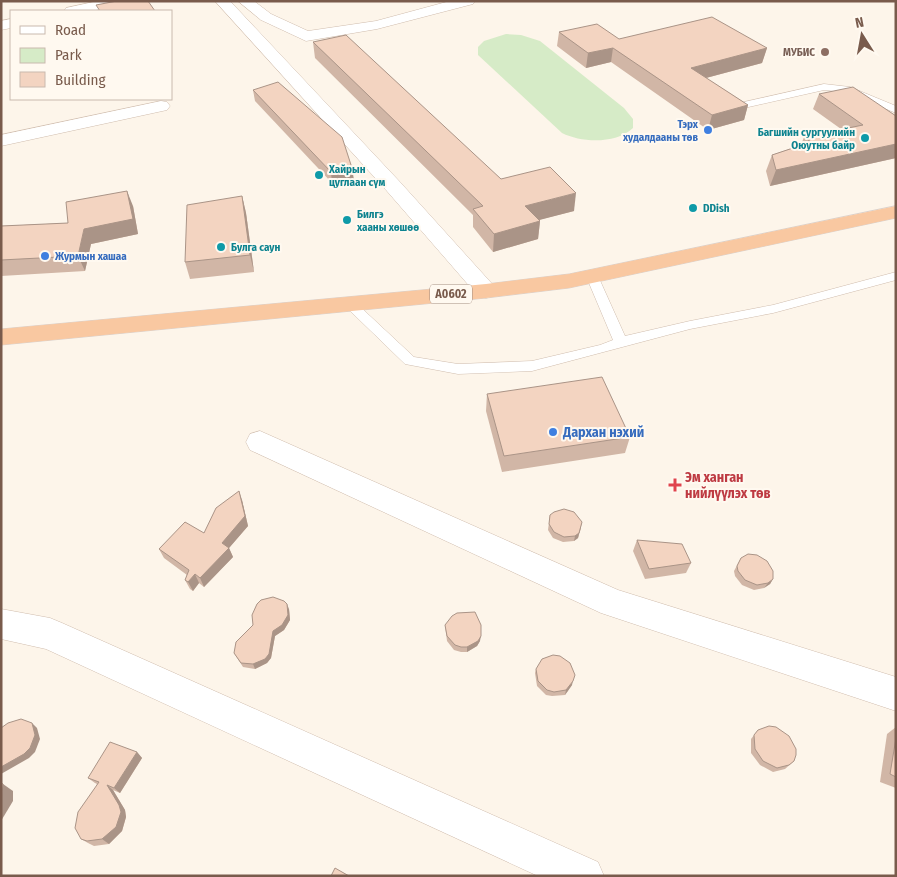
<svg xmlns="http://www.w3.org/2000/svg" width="897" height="877" font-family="'Fira Sans Condensed',sans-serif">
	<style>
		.green { fill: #d6ebc7 }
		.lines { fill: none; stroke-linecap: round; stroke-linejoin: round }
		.service-casing { stroke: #d0bdae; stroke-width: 1 }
		.minor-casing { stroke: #d0bdae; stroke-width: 1 }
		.trunk-casing { stroke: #d9d1cd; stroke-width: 1 }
		.service { fill: #fff; fill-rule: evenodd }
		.minor { fill: #fff; fill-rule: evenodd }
		.trunk { fill: #f9c8a1; fill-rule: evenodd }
		.wall { fill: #d1b6a6 }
		.shaded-wall { fill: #aa9487 }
		.building { fill: #f3d4c1; stroke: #aa9487 }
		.education-dot { fill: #8d6e63; stroke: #fff9f0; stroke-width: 2 }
		.shop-dot { fill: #3f7fe0; stroke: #fff9f0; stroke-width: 2 }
		.culture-dot { fill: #0f9aa8; stroke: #fff9f0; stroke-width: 2 }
		.health-dot { fill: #e0444e; stroke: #fff9f0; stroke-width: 2 }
		.labels { text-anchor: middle; stroke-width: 4; stroke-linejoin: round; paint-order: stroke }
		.far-education-label { font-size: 11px; font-weight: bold; fill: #785e54; stroke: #fff9f0; text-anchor: end }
		.far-shop-label { font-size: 11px; font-weight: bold; fill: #366cbe; stroke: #fff9f0; text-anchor: end }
		.far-culture-label { font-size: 11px; font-weight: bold; fill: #0d838f; stroke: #fff9f0; text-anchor: start }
		.shield { fill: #fff9f0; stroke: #a18a7d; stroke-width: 1 }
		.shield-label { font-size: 12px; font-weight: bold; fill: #795b4c }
		.shop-label { font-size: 14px; font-weight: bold; fill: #366cbe; stroke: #fff9f0; text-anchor: start }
		.health-label { font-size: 14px; font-weight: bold; fill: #be3a42; stroke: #fff9f0; text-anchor: start }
	</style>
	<rect width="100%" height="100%" fill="#fdf5ea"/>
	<path class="green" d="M506 34 521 35 540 41 624 108 633 119V128C616 144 582 143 562 133L478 55V47L484 41Z"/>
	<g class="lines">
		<g class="service-casing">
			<g id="service">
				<polygon points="824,84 850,87 896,106 896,113 845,92 824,90 744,108 739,105 744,102"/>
				<polygon points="592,272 598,276 625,336 690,321 773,305 896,272 896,280 773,313 690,329 532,371 458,374 405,364 343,304 344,301 354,301 414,357 458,364 532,361 600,345 613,340 586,276"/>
			</g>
		</g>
		<g class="minor-casing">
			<g id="minor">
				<polygon points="98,1 127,1 125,4 91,11 64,11 66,8"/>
				<polygon points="215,1 230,1 400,182 494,286 498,291 494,296 486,298 478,296 386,190"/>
				<polygon points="238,1 254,1 271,14 308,31 376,21 450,1 475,1 473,4 377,29 306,41 261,20"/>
				<polygon points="11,19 11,28 1,30 1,21"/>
				<polygon points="161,101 167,102 170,106 167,110 1,146 1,135"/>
				<polygon points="260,431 618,590 896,677 896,711 601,613 250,450 246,442 250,434"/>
				<polygon points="1,609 50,618 62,623 598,862 604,876 538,876 46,649 1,639"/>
			</g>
		</g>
		<g class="trunk-casing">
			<polygon id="trunk" points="896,206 896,218 569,288 486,298 1,345 1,329 486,284 569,274"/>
		</g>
		<use href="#service" class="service"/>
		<use href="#minor" class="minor"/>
		<use href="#trunk" class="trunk"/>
	</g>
	<g class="wall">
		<polygon points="559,32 619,39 767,48 762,63 706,78 748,105 744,120 708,130 611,62 586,68 557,46"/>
		<polygon points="313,42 501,179 574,211 538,220 540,221 538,239 493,252 473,227 473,215 315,58"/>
		<polygon points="253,90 354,180 332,183 255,101"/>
		<polygon points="819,94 896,116 896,158 770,186 766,171 772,155 801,145 804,137 841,129 813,109"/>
		<polygon points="242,196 246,213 254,272 190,279 185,262"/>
		<polygon points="133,206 138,234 91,244 85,271 1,276 1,226 68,223"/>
		<polygon points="487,394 630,437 625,453 502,472 486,411"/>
		<polygon points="242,500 248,526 229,548 233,557 204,587 199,583 193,591 190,589 185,580 187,575 164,558 159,549 204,533"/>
		<polygon points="550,515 581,528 578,538 574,541 563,542 553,538 548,530"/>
		<polygon points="637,540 691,563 686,573 645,579 633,551"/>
		<polygon points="741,558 773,579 770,584 764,588 754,590 742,585 735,576 734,571"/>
		<polygon points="289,609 290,620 284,630 275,636 271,658 267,663 255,669 243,667 234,653 253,625"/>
		<polygon points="445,625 480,641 477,646 467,652 461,652 454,650 447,641"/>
		<polygon points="536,669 572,685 565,695 552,696 546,695 537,686 535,673"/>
		<polygon points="896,727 896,788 880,782 887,734"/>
		<polygon points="758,730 794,761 785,769 773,772 760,765 751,753 751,739"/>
		<polygon points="137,752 142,758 120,793 113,790 125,810 126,817 122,831 109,844 94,846 88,843 81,839 97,784 95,783 88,778"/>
	</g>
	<g class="shaded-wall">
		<polygon points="613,48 611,62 586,68 588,53"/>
		<polygon points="767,48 762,63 687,83 691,68"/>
		<polygon points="748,105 744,120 708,130 712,115"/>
		<polygon points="896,144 896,158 770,186 776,170"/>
		<polygon points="352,168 354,180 332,183 331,172"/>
		<polygon points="127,191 133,206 138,234 91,244 85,271 78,256 84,229"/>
		<polygon points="576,193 574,211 524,224 525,206"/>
		<polygon points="242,196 246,213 254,272 250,255"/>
		<polygon points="540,221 538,239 493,252 494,234"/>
		<polygon points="239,491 242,500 248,526 229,548 233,557 204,587 200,578 222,543"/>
		<polygon points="582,522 578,538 574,541 575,536"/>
		<polygon points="195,574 199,583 193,591 188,582"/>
		<polygon points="773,579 770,584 764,588 768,583"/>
		<polygon points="287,604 289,609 290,620 284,630 275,636 271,658 267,663 255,669 253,664 273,631"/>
		<polygon points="481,636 480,641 477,646 467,652 467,647"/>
		<polygon points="573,681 572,685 565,695 566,690"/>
		<polygon points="32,723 37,728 40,739 35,752 29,758 1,774 1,767"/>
		<polygon points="137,752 142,758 120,793 114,788"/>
		<polygon points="3,784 13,791 13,801 1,821 1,796"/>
		<polygon points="107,785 113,790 125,810 126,817 122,831 109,844 102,839"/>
	</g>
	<g class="building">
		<polygon points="117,1 148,1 155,11 100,11 96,5"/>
		<polygon points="712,17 767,48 691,68 748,105 712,115 613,48 588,53 559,32 597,24 619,39"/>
		<polygon points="346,35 501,179 550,167 576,193 525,206 540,221 494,234 473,209 483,206 313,42"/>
		<polygon points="278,82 342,137 352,168 331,172 253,90"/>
		<polygon points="853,87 896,116 896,144 776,170 772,155 811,142 804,137 863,125 819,94"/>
		<polygon points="127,191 133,219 84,229 78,256 1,260 1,226 68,223 66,202"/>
		<polygon points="242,196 250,255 185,262 187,205"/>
		<polygon points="602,377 630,437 504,456 487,394"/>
		<polygon points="239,491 245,516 222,543 229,548 200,578 195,574 188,582 185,580 189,570 159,549 185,522 204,533 216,508"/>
		<polygon points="564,509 574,512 582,522 579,533 575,536 564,537 554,532 549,524 550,515 554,512"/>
		<polygon points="637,540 682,544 691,563 649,569"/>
		<polygon points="748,554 757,555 767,561 773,571 773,579 768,583 757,585 745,580 738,571 737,566 741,558"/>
		<polygon points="273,597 284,601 287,604 288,615 282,625 273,631 269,654 265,659 253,664 241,663 234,653 236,642 253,625 252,615 257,604 261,600"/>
		<polygon points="475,612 481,625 481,636 478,641 467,647 461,647 455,645 447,636 445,625 452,616 457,613"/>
		<polygon points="553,655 560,656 570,663 575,675 573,681 566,690 554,692 547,690 538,681 536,669 542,659"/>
		<polygon points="21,719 32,723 35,735 30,748 24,754 1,767 1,728 8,723"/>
		<polygon points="769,726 776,727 789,736 796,749 796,755 794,761 789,765 777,768 763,761 755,749 754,735 758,730"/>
		<polygon points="896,738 896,777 890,774"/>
		<polygon points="110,742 137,752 114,788 107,785 119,805 121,812 116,827 102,839 87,841 81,839 75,828 78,812 99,782 88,778"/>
		<polygon points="1,783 3,784 2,794 1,796"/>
		<polygon points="335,868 349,876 331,876"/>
	</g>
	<circle class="education-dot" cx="825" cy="52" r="5"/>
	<g class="shop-dot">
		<circle cx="708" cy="130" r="5"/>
		<circle cx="45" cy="256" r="5"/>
		<circle cx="553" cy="432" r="5"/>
	</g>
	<g class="culture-dot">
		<circle cx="865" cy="138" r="5"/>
		<circle cx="319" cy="175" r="5"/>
		<circle cx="693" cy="208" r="5"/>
		<circle cx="347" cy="220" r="5"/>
		<circle cx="221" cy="247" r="5"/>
	</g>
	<path class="health-dot" d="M672.5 477.5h5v5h5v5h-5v5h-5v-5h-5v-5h5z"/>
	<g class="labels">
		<g class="far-education-label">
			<text x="815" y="56">МУБИС</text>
		</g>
		<g class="far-shop-label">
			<text x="698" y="128">Тэрх<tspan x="698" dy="13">худалдааны төв</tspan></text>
			<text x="55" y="260" text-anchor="start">Журмын хашаа</text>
		</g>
		<g class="far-culture-label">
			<text x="855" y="136" text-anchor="end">Багшийн сургуулийн<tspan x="855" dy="13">Оюутны байр</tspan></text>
			<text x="329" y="173">Хайрын<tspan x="329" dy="13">цуглаан сүм</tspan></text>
			<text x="703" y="212">DDish</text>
			<text x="357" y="218">Билгэ<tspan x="357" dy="13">хааны хөшөө</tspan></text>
			<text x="231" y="251">Булга саун</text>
		</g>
		<rect class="shield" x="430" y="284.5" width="42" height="19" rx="4"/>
		<g class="shield-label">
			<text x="451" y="298">A0602</text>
		</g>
		<g class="shop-label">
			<text x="563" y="437">Дархан нэхий</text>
		</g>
		<g class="health-label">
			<text x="685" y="482">Эм ханган<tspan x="685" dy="16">нийлүүлэх төв</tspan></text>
		</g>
	</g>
	<rect width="897" height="877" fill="none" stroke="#795b4c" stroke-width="5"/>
	<rect x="10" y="10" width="162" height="90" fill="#fff9f0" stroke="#c9baae"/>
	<rect x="20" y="26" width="25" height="8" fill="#ffffff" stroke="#c9baae"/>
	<text x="55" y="35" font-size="15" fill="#795b4c">Road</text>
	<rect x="20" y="48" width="25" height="15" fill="#d6ebc7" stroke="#c9baae"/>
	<text x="55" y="60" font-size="15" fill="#795b4c">Park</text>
	<rect x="20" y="72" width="25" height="15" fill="#f3d4c1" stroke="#c9baae"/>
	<text x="55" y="85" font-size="15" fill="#795b4c">Building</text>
	<g transform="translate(862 35) rotate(349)" stroke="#fff9f0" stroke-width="4" paint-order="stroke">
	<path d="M0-4L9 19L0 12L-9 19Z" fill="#795b4c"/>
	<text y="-8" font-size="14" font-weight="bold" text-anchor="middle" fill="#795b4c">N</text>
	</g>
</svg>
